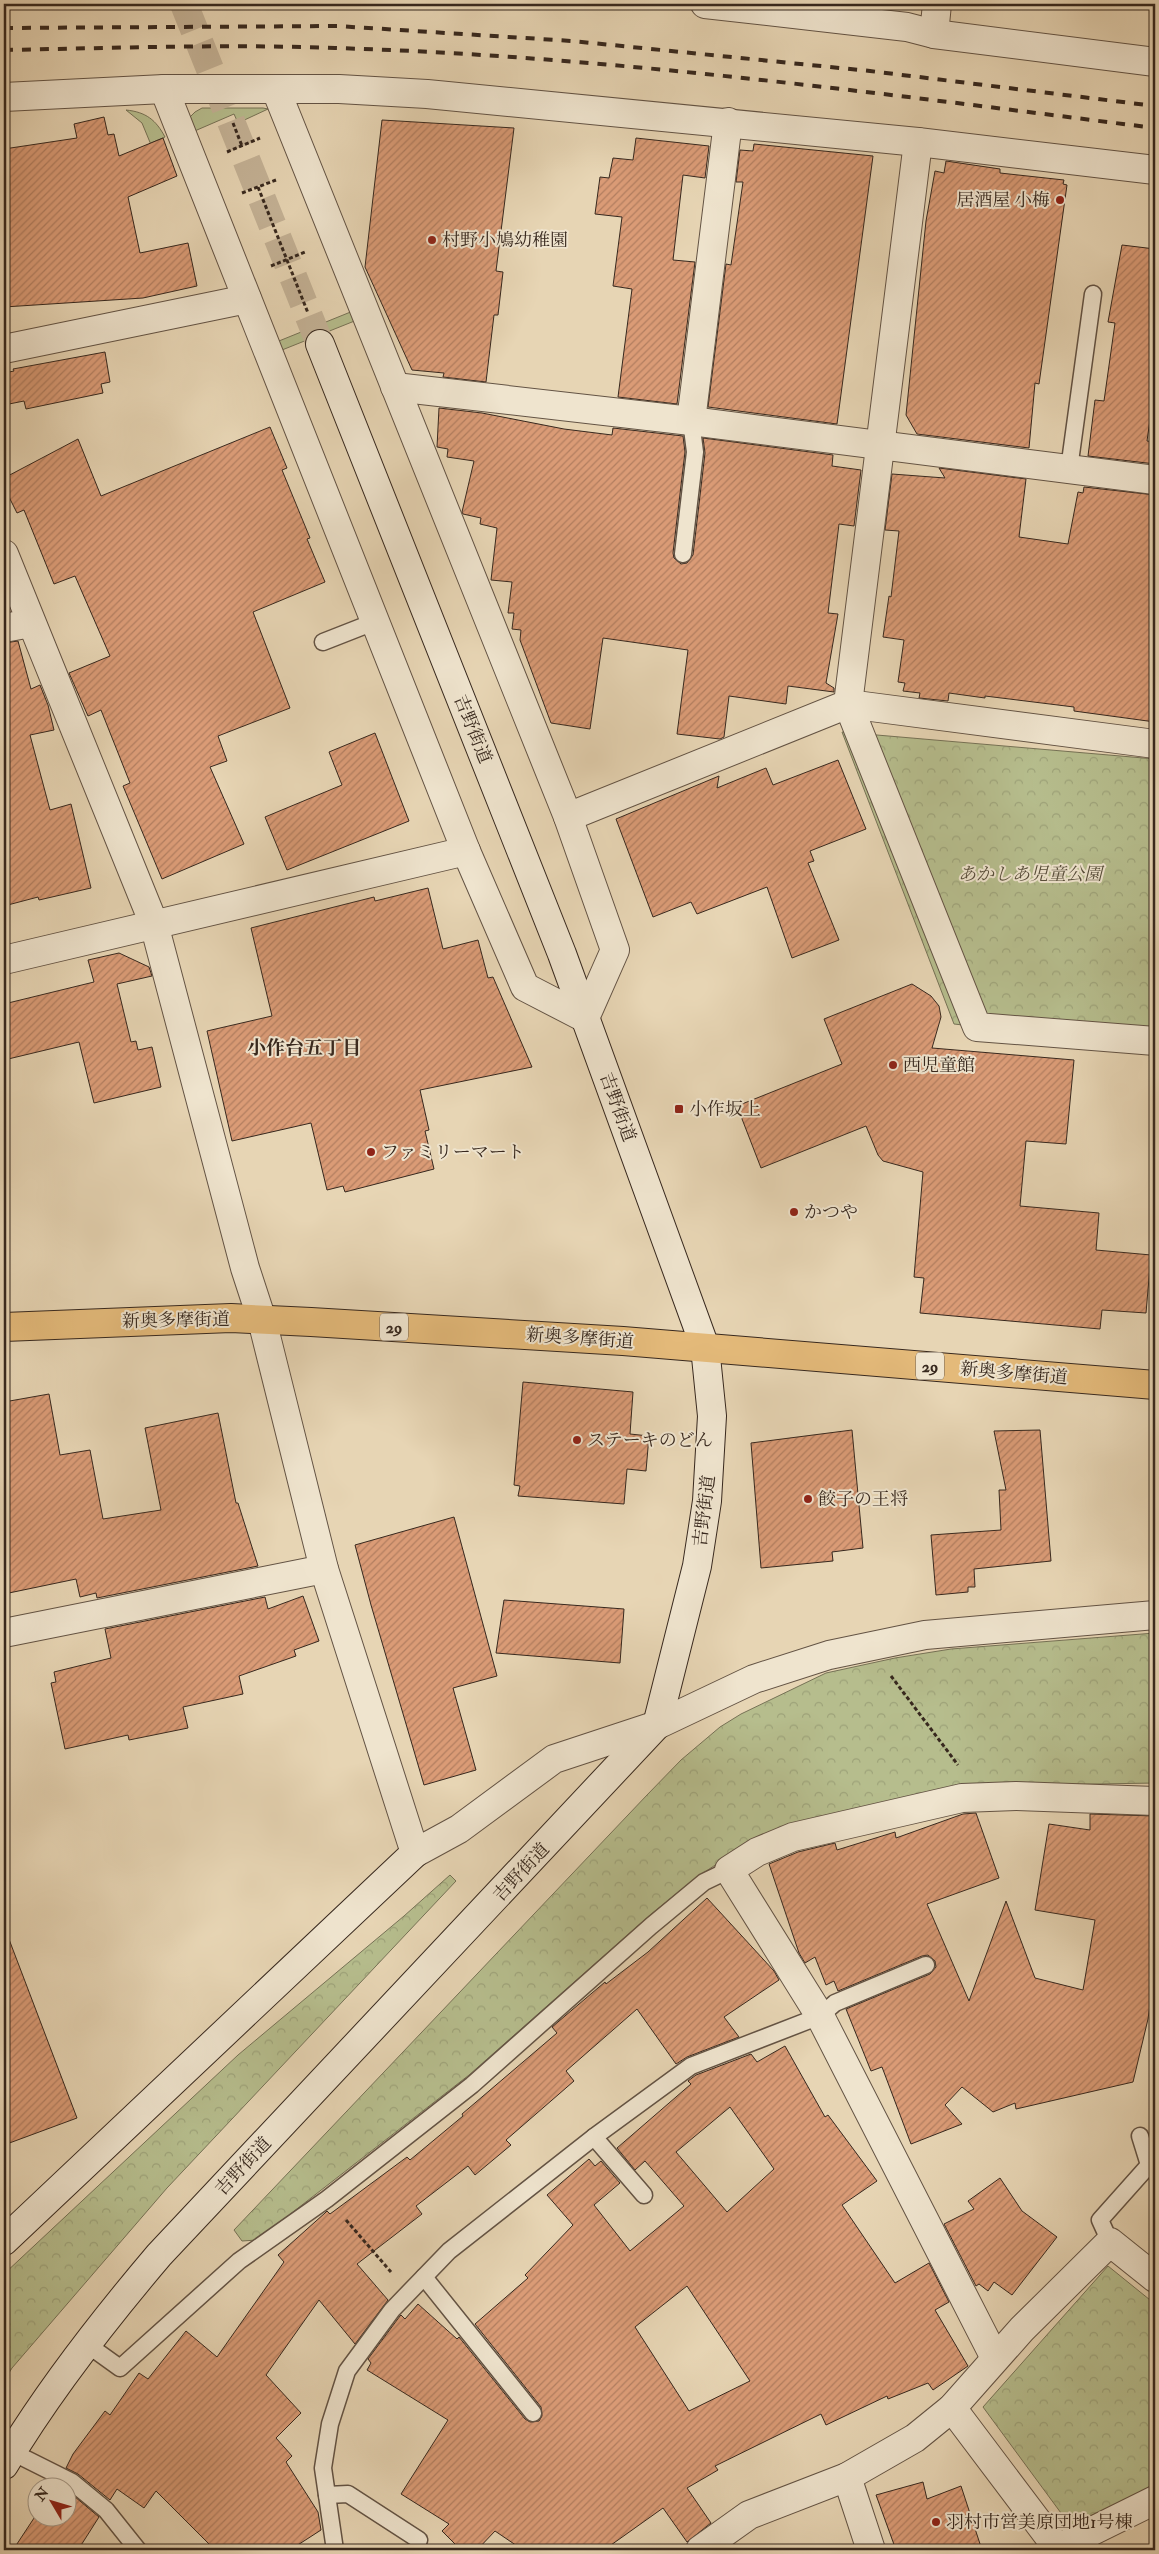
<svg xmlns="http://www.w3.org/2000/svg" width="1159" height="2554" font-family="'IM FELL Double Pica','Noto Serif JP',serif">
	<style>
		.green { fill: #b6bd8d; stroke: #767256 }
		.forest { fill: url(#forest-crowns); stroke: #767256 }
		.building { fill: url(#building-hatch); stroke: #37281e; fill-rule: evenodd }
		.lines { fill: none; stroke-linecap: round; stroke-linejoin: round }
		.secondary-tunnel { stroke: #c4b296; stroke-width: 28; stroke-dasharray: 28 14; stroke-linecap: butt }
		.lane-casing { stroke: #635344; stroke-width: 19 }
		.street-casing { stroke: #635344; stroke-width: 30 }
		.secondary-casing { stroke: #37281e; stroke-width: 30 }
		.primary-casing { stroke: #37281e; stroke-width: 30 }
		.path { stroke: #37281e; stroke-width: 3; stroke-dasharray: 4 2.5; stroke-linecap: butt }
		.lane { stroke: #efe4ce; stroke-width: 16 }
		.street { stroke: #efe4ce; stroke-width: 28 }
		.secondary { stroke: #efe4ce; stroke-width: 28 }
		.primary { stroke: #e4ba7a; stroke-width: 28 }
		.rail { stroke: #37281e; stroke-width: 4; stroke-dasharray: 9 9; stroke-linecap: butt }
		.poi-dot { fill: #8f2418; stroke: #efe4ce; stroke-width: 2 }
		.labels { text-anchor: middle; stroke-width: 4; stroke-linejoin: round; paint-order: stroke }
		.shield { fill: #efe4ce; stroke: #6e6053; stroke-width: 1 }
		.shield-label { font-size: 16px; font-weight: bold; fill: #37281e }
		.poi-label { font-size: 18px; fill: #37281e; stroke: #efe4ce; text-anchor: start }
		.street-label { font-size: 18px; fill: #37281e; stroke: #efe4ce }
		.park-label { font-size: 18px; font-style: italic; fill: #574d3a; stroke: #efe4ce }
		.neighbourhood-label { font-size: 19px; font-weight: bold; fill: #37281e; stroke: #efe4ce }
	</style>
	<defs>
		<pattern id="forest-crowns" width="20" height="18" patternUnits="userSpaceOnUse" patternTransform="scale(1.25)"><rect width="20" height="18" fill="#b6bd8d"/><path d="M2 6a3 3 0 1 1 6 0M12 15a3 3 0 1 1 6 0" fill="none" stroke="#9da279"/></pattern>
		<pattern id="building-hatch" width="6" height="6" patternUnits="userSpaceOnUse" patternTransform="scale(1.25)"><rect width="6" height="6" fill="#da9b76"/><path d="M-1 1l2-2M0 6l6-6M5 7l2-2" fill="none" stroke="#b27e60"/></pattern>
	</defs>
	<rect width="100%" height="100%" fill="#e7d5b4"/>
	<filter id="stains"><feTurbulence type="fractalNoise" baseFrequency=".004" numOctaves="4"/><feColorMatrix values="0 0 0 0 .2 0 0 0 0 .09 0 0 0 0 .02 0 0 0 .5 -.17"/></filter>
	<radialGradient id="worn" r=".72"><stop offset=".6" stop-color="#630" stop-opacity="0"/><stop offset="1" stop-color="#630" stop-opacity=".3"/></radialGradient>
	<g class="green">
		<polygon points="202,108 263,108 268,109 238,123 234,114 190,133 189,118 195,112"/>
		<path d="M126 110C146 112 156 120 165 137L151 143 166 181 142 123Z"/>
		<polygon points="353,311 357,320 277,352 274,343"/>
	</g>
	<g class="forest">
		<polygon points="842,732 1155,759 1155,1036 1145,1046 954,1024"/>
		<polygon points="1155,1633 1155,1783 1038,1785 749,1843 697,1877 650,1915 469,2075 257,2240 242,2241 234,2230 647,1795 681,1760 720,1727 741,1714 826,1673 895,1658 951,1649"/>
		<polygon points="450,1875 456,1881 167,2188 12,2368 4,2381 4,2274 238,2055 404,1916"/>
		<polygon points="1108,2266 1155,2304 1155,2484 1072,2528 983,2407"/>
	</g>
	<g class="building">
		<polygon points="104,117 108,135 114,134 119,156 163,138 177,176 128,197 140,253 188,243 197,286 143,298 4,307 4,149 77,138 74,124"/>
		<polygon points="382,120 514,128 496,271 503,272 498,315 494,315 486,382 443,377 444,373 412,370 365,267"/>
		<polygon points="636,138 709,146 705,178 683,175 673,260 695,262 677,404 618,397 632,289 613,286 622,217 595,214 600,177 609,178 613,158 633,160"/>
		<polygon points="754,144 873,156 837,424 708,407 726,264 731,265 743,182 736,182 740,150 753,151"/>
		<polygon points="946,161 1000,169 1000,173 1064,180 1063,184 1067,185 1039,384 1035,383 1029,448 917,434 906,415 926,221 935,171 944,173"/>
		<polygon points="1122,245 1155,249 1155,384 1147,441 1155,442 1155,464 1088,456 1095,400 1104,401 1115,323 1108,322"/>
		<polygon points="105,352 110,382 101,384 103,393 26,409 24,401 4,405 4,373 14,371 13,369"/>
		<polygon points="439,408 482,413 564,429 612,435 613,428 683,436 685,452 673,553 674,558 681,564 687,563 693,555 705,453 703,438 833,455 832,466 861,470 854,526 839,524 828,613 838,614 826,683 834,688 834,692 788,686 786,704 729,696 724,737 720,739 677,734 688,650 603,638 590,729 551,723 520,640 521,630 512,629 514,613 508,613 512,582 491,580 497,528 480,524 481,518 463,514 462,512 474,461 447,457 448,449 437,447"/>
		<polygon points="270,427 287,468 282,470 310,538 307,539 325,582 253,612 290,708 218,736 227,761 210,767 244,844 162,879 123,786 130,783 101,710 88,716 69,673 110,656 75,576 54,584 24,510 17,513 4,487 4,478 78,439 101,496"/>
		<polygon points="939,468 1026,479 1019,537 1068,544 1078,492 1083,493 1084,487 1155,495 1155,722 1074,711 1074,707 985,696 985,698 949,693 948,701 919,698 920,693 903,691 905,683 898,682 904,640 883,637 889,596 891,597 899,531 885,530 892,474 945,478"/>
		<polygon points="18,641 31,689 40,685 48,705 54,730 30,735 50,810 71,804 91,888 39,900 38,897 4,906 4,643"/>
		<polygon points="375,733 409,821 287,870 265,817 342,785 329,752"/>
		<polygon points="838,760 866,829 810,851 814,861 808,863 839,940 792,958 767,887 697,914 691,902 653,917 616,819 719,776 717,788 766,768 773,785"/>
		<polygon points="428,888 443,949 478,940 488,978 493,977 532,1067 420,1090 429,1130 425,1131 434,1169 345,1192 343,1186 327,1190 311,1123 232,1141 207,1031 272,1016 251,928 374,897 375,901"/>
		<polygon points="119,953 149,967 152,976 117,984 131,1042 136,1041 138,1050 152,1047 161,1087 94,1103 79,1042 4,1060 4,1004 94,982 88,960"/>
		<polygon points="912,984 931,996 939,1006 941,1017 932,1048 1074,1060 1066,1144 1026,1141 1020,1206 1099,1213 1096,1250 1151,1255 1146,1313 1102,1310 1100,1329 920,1313 924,1278 914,1277 923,1172 883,1161 878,1155 866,1126 761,1168 737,1106 842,1064 824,1019"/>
		<polygon points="523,1382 633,1392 630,1434 649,1436 646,1471 627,1469 624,1504 518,1496 520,1486 514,1485"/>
		<polygon points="49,1394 60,1455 90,1450 103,1519 161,1510 145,1428 218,1413 236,1503 238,1503 258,1566 97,1598 96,1593 80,1597 76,1579 4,1594 4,1402"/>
		<polygon points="852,1430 863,1548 832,1552 833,1561 761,1568 751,1443"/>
		<polygon points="1040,1430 1051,1561 974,1569 975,1587 968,1587 968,1592 936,1595 931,1535 1001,1530 999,1490 1006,1490 994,1431"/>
		<polygon points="454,1517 497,1676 453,1688 476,1770 424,1785 371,1605 355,1545"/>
		<polygon points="303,1596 319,1641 294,1650 296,1656 239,1676 243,1694 183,1707 188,1728 129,1740 128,1735 65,1749 51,1683 56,1682 54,1672 111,1658 105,1629 265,1597 268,1609"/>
		<polygon points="504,1600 624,1609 620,1663 496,1653"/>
		<polygon points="976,1813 999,1878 927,1904 969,2001 1006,1901 1035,1978 1083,1990 1095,1920 1035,1910 1049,1824 1090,1830 1090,1814 1155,1816 1155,1972 1148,2019 1133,2082 1016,2109 1015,2103 993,2112 962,2087 945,2105 962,2124 911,2144 882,2067 871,2071 846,2009 930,1974 936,1967 935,1961 928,1955 922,1956 838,1991 834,1981 826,1985 815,1957 805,1963 799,1953 769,1864 798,1852 835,1843 837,1850 895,1832 896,1838 963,1814"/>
		<polygon points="707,1898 774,1971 779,1980 724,2017 739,2037 687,2057 676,2064 637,2009 566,2071 574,2081 506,2140 511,2145 475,2175 468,2166 416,2206 422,2214 357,2264 388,2300 355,2344 319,2300 266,2375 301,2413 276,2438 292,2456 286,2462 318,2512 321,2530 290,2550 215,2550 156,2491 144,2508 117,2489 110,2500 78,2474 66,2468 73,2454 105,2411 110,2415 139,2373 148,2379 186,2331 217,2357 284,2262 278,2255 325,2213 327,2211 330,2214 407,2157 410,2160 463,2116 462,2114 557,2033 552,2027 605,1982 606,1984 648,1952"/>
		<polygon points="4,1934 7,1934 77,2118 4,2145"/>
		<path d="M785 2046 825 2117 828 2115 877 2181 842 2205 895 2283 929 2263 949 2302 935 2310 968 2366 933 2390 928 2383 888 2399 887 2396 826 2425 821 2414 715 2466 718 2470 687 2488 711 2523 687 2542 663 2508 604 2550H523L495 2531 477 2550H461L442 2531 449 2524 401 2494 448 2420 367 2370 371 2363 368 2359 400 2316 401 2315 405 2319 418 2304 457 2339 459 2337 525 2419 530 2422 539 2421 542 2416 541 2407 475 2324 528 2278 525 2275 573 2225 547 2195 589 2159 595 2166 601 2161 620 2183 594 2205 630 2251 684 2206 645 2161 635 2170 617 2148 691 2084 688 2081 696 2075 751 2054 757 2062ZM730 2107 774 2169 727 2212 676 2152ZM687 2286 750 2381 689 2411 635 2327Z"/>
		<polygon points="1000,2178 1022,2211 1057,2237 1012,2295 994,2282 988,2291 979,2284 976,2286 944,2224 974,2209 968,2201"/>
		<polygon points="923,2482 927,2499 961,2486 982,2550 896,2550 876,2495"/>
		<polygon points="68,2491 99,2517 78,2550 13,2550 38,2512 38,2516 68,2516"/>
	</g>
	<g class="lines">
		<polyline class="secondary-tunnel" points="184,4 320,344"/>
		<g class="lane-casing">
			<g id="lane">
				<polyline points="1069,469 1093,294"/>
				<polyline points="683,554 695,452 691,421"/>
				<polyline points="323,642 374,622"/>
				<polyline points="594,2137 644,2195"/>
				<polyline points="1110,2242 1100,2220 1149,2165 1140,2136"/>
				<polyline points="424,2277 533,2413"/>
				<polyline points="88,2345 120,2368 239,2261 327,2199 472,2085 651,1926 704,1882 729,1870"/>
				<polyline points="12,2452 72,2482 106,2510 138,2550"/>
				<polyline points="327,2495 348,2494 419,2540"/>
				<polyline points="335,2550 323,2468 330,2424 347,2371 392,2310 449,2251 594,2137 691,2066 820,2016 835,2003 926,1965"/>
			</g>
		</g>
		<g class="street-casing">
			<g id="street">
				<polyline points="705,4 907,27 934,34 1155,62"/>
				<polyline points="934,34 937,4"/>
				<polyline points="164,89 466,851 525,987 585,1018 615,950 568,817 276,90"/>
				<polyline points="4,97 164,89 339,89 427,94 918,142 1155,170"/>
				<polyline points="918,142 848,704 977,1027 1155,1041"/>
				<polyline points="4,349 247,299"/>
				<polyline points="395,387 691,421 1155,480"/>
				<polyline points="691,421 728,122"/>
				<polyline points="4,554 154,924 245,1268 262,1320 324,1569 415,1853 459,1829 554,1759 657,1725 754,1679 829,1655 925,1635 1155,1615"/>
				<polyline points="4,628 31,623"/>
				<polyline points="568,817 848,704 1155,744"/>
				<polyline points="4,960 466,851"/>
				<polyline points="4,1633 324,1569"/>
				<polyline points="995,2358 820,2016 729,1870 757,1852 793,1837 962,1798 1016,1796 1155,1801"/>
				<polyline points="952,2408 1059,2550"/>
				<polyline points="847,2477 871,2550"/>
				<polyline points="1058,2548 1155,2500"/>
				<polyline points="700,2550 749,2515 847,2477 915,2438 952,2408 1022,2329 1110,2242 1155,2278"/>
			</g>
		</g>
		<g class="secondary-casing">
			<g id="secondary">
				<polyline points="4,2241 415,1853"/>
				<path d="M4 2465C48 2391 103 2321 159 2255L657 1725 697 1566 707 1501 712 1416 705 1347 562 954 320 344"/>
			</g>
		</g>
		<g class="primary-casing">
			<polyline id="primary" points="4,1327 231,1318 311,1322 623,1341 1155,1385"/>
		</g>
		<g class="path">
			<polyline points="233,123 242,146"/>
			<polyline points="227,152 260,138"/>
			<polyline points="258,187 308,313"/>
			<polyline points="242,193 276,180"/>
			<polyline points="271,266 305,252"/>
			<polyline points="891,1676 958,1765"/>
			<polyline points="346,2220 391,2272"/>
		</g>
		<use href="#lane" class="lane"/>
		<use href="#street" class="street"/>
		<use href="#secondary" class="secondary"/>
		<use href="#primary" class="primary"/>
		<g class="rail">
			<polyline points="4,28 337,26 572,41 870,71 1155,106"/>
			<path d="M4 50C114 48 225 44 335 48 609 56 883 94 1155 128"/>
		</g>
	</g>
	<g class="poi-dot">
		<circle cx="1060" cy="200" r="5"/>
		<circle cx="432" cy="240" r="5"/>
		<circle cx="893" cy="1065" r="5"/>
		<rect x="674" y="1104" width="10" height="10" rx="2.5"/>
		<circle cx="371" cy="1152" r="5"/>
		<circle cx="794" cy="1212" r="5"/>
		<circle cx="577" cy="1440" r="5"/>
		<circle cx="808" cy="1499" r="5"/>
		<circle cx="936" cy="2522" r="5"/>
	</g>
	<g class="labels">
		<g class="shield">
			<rect x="380" y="1313.5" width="28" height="27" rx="4"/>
			<rect x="916" y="1352.5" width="28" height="27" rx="4"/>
		</g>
		<g class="shield-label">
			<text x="394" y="1333">29</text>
			<text x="930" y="1372">29</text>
		</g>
		<g class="poi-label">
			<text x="1050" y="206" text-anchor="end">居酒屋 小梅</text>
			<text x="442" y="246">村野小鳩幼稚園</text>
			<text x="903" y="1071">西児童館</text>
			<text x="689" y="1115">小作坂上</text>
			<text x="381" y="1158">ファミリーマート</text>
			<text x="804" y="1218">かつや</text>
			<text x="587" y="1446">ステーキのどん</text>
			<text x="818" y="1505">餃子の王将</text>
			<text x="946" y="2528">羽村市営美原団地1号棟</text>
		</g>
		<g class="street-label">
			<text transform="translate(473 729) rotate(68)" y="6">吉野街道</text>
			<text transform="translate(618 1107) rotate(70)" y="6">吉野街道</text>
			<text transform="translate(176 1320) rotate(-1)" y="6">新奥多摩街道</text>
			<text transform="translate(580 1338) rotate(4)" y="6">新奥多摩街道</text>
			<text transform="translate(1014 1373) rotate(5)" y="6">新奥多摩街道</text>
			<text transform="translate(704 1511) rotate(-83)" y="6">吉野街道</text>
			<text transform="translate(521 1872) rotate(-47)" y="6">吉野街道</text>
			<text transform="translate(243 2166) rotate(-47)" y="6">吉野街道</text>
		</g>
		<g class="park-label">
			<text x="1030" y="880">あかしあ児童公園</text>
		</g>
		<g class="neighbourhood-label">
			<text x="304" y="1054">小作台五丁目</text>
		</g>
	</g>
	<rect width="1159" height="2554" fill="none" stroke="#e7d5b4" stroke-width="20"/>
	<rect x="5" y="5" width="1149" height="2544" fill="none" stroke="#37281e" stroke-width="2.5"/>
	<rect x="10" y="10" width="1139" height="2534" fill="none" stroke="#37281e"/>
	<g transform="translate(52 2502) rotate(308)"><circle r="24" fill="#efe4ce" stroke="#a59988"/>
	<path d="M0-4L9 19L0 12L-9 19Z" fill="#8f2418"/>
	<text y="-8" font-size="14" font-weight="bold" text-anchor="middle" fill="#37281e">N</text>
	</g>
	<rect width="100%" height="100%" filter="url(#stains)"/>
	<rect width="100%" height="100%" fill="url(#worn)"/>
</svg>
